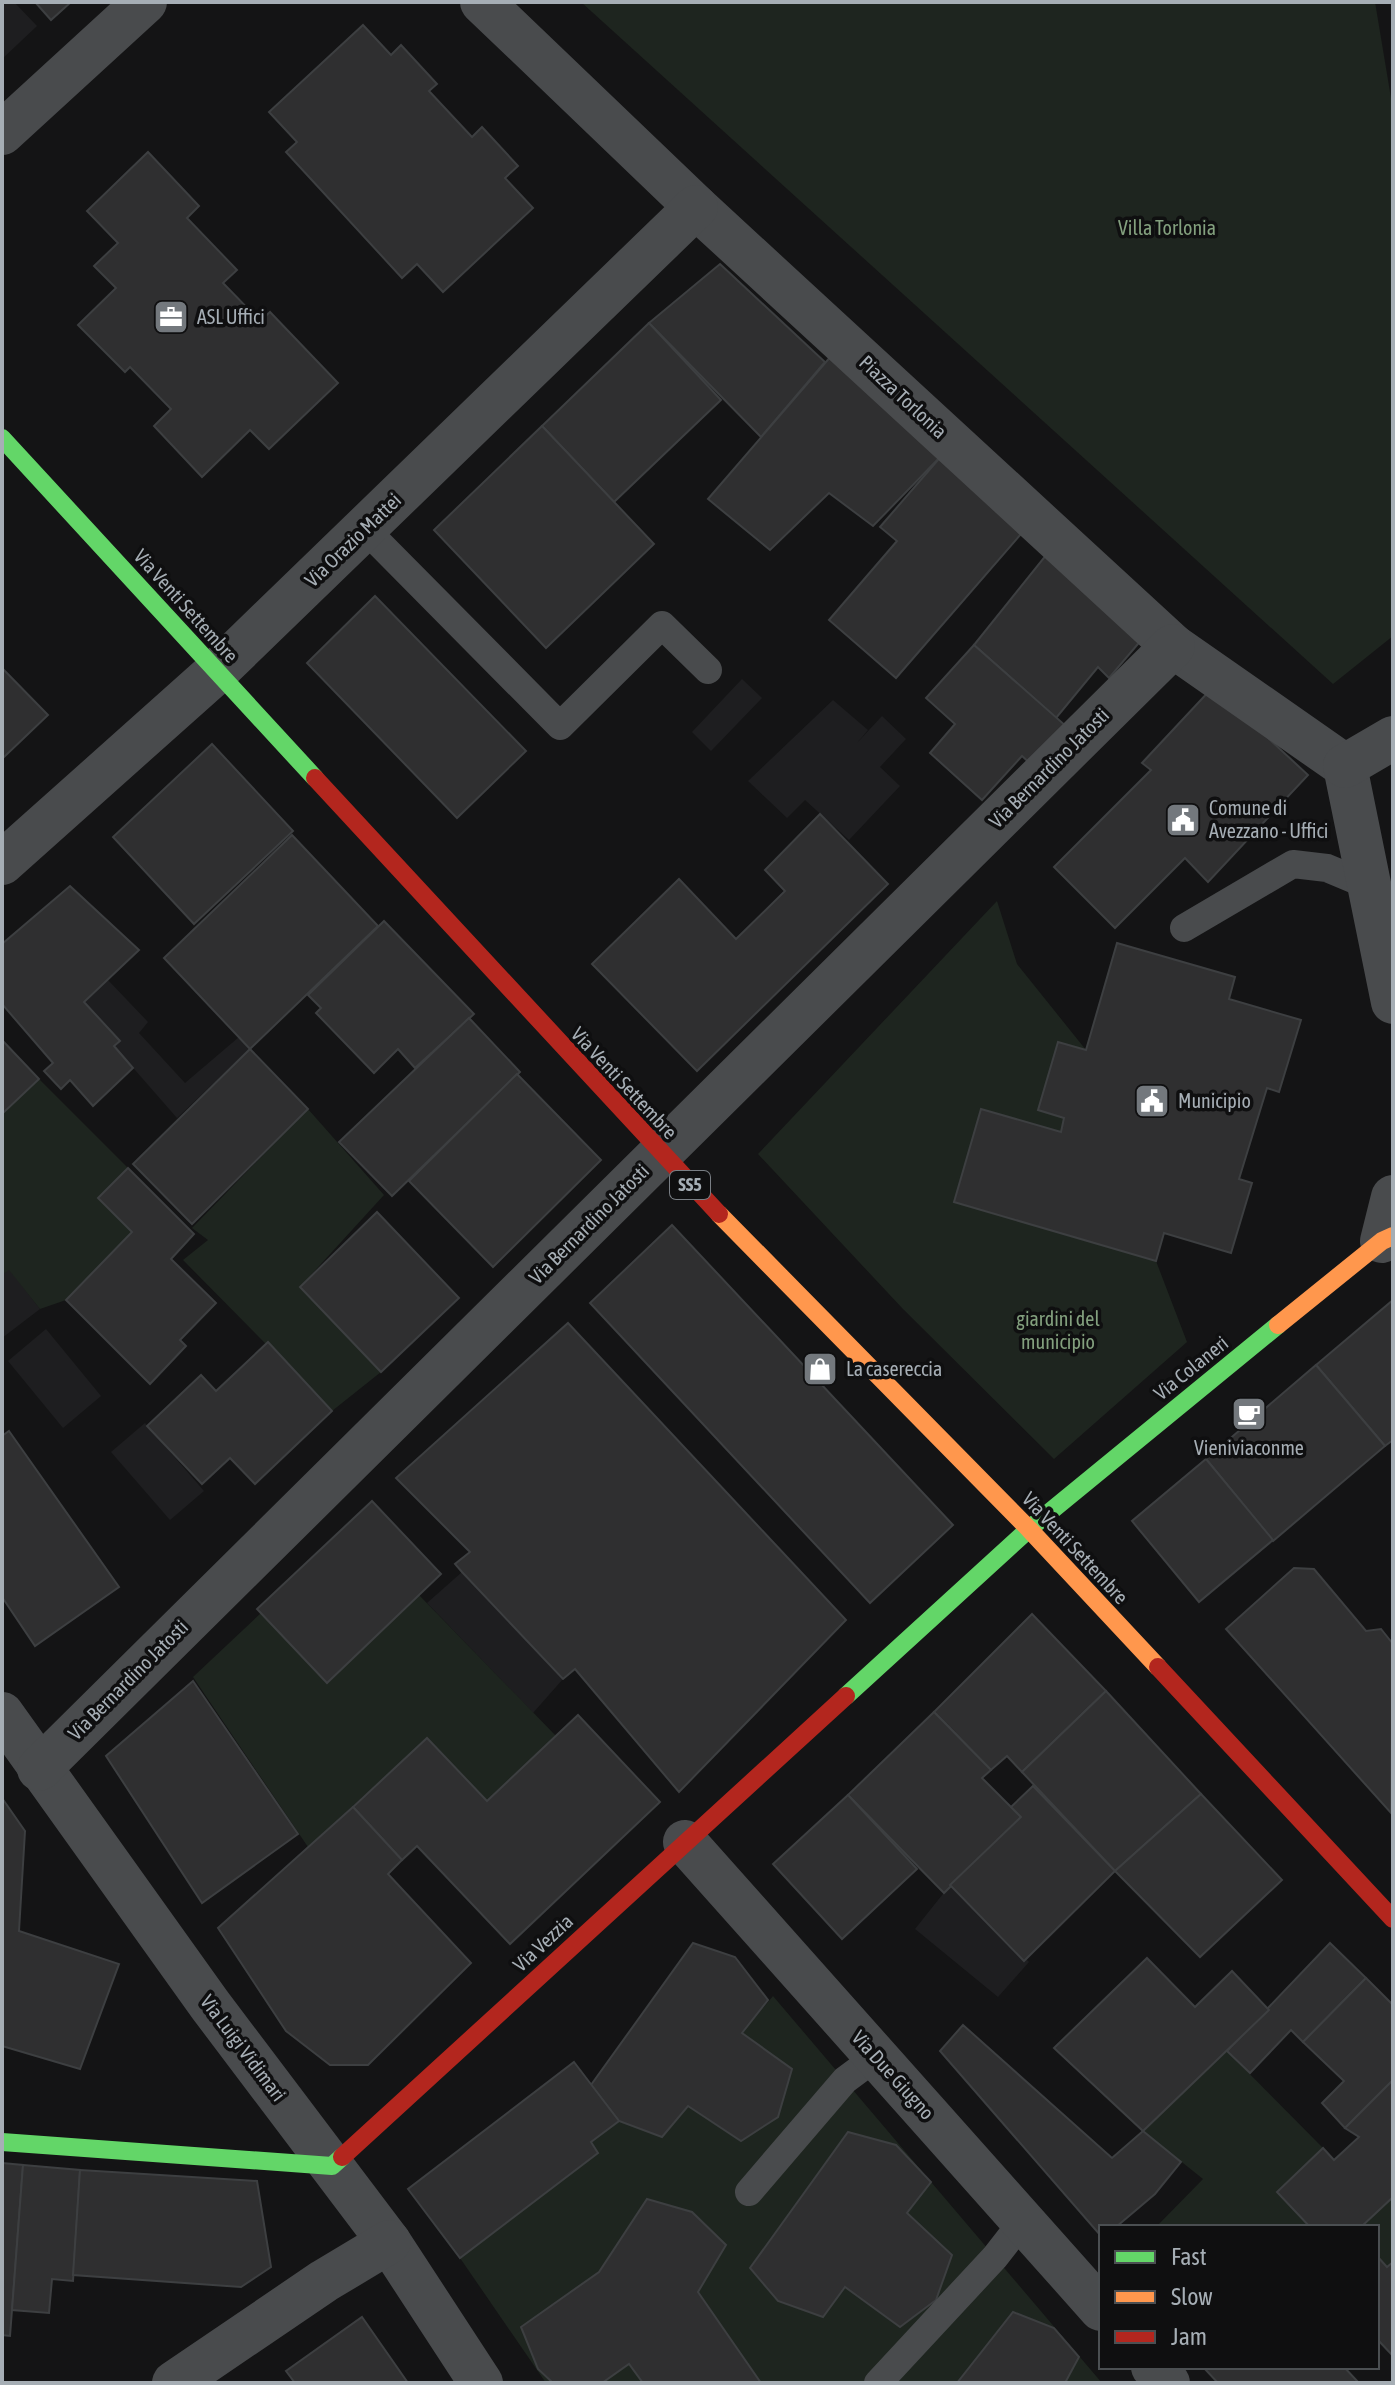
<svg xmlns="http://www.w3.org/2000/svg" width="1395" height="2385" font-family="'Asap Condensed',sans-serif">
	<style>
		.built { fill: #1e1e20 }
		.green { fill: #1e251f }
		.building { fill: #2f2f30; stroke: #3d3f41; stroke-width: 2 }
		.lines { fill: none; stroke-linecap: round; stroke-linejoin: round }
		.lane { stroke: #494b4d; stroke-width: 28 }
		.street { stroke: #494b4d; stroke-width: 44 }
		.fast { stroke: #63d668; stroke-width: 18 }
		.slow { stroke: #ff974d; stroke-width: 18 }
		.jam { stroke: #b3261e; stroke-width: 18 }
		.labels { text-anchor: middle; stroke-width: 7; stroke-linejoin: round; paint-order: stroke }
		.shield { fill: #0f0f10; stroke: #797e84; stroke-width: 2 }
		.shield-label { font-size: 18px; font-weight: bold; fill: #a6aeb5 }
		.park-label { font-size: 20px; fill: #83a07e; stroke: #0f0f10 }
		.poi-label { font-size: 20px; fill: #a6aeb5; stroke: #0f0f10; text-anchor: start }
		.street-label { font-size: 20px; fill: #a6aeb5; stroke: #0f0f10 }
	</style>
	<rect width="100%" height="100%" fill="#141415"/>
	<g class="built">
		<polygon points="2,2 14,2 37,26 2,59"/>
		<polygon points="742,679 762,698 711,751 692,732"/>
		<polygon points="833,700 868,730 857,743 882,716 906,739 880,767 900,786 849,840 805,800 787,818 748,781"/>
		<polygon points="107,979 148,1022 139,1033 185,1083 239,1037 250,1049 177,1118 114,1046 119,1040 84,1002"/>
		<polygon points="9,1269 40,1309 2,1338 2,1275"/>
		<polygon points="46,1329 101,1396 63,1428 8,1361"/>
		<polygon points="145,1423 204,1491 170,1520 111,1452"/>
		<polygon points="462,1572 563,1679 533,1713 427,1603"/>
		<polygon points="950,1885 1029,1962 998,1997 915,1929"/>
	</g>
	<g class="green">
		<polygon points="581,2 1375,2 1393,110 1393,636 1333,684"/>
		<polygon points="997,901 1017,964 1086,1050 1058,1042 1064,1118 1061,1132 981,1109 954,1202 1156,1261 1187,1342 1054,1459 903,1309 758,1154"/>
		<polygon points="39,1079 128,1168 98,1198 132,1232 66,1300 40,1309 9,1270 2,1275 2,1114"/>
		<polygon points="308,1109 384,1195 300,1287 381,1372 332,1411 183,1260 208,1240 192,1228"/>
		<polygon points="419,1595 556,1736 487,1801 427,1738 308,1847 193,1677 261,1613 328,1683"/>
		<polygon points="773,1996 1102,2383 546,2383 460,2258 598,2153 591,2142 619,2121 662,2137 688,2106 741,2141 778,2117 792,2069 742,2033"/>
		<polygon points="1227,2051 1323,2148 1277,2192 1310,2227 1156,2227 1203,2179 1143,2131"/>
		<polygon points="1393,2197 1393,2260 1387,2267 1377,2257 1377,2227 1361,2227"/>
	</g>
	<g class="building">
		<polygon points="35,2 71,2 51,20"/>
		<polygon points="363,25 391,55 401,45 437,84 429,91 472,137 482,127 518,166 505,178 533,208 443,292 417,264 402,278 286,152 297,142 269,112"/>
		<polygon points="148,152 199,206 187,218 237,270 223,283 260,321 270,312 338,383 269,449 250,430 202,477 154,426 171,409 130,367 125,372 78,325 116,288 94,266 118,243 87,211"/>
		<polygon points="720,264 825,362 761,437 649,323"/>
		<polygon points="649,323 721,400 614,502 542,426"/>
		<polygon points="832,355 944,453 873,526 829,493 770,550 708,499"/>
		<polygon points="542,426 654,544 546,648 434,530"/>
		<polygon points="944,453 1028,526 896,678 829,620 897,541 880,527"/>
		<polygon points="1047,554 1143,638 1109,678 1098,667 1056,718 974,645"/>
		<polygon points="375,596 526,751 457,818 307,663"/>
		<polygon points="974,645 1067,727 1033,766 1022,756 982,800 930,753 955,724 926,698"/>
		<polygon points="2,668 48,715 2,759"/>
		<polygon points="1213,687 1308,775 1208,882 1185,858 1115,928 1054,867 1151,770 1142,763"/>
		<polygon points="212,744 293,831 194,924 113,837"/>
		<polygon points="820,814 888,884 697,1071 592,964 679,879 736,939 785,891 765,870"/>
		<polygon points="292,835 378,926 250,1049 164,958"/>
		<polygon points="70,886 139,950 84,1002 120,1041 114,1046 133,1068 93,1106 70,1080 61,1089 44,1071 53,1063 2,1004 2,944"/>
		<polygon points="384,921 474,1014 415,1068 398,1049 374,1073 316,1013 321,1008 308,995"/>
		<polygon points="1117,943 1235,977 1229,999 1301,1020 1279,1092 1267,1088 1239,1179 1252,1183 1231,1253 1164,1233 1156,1261 954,1202 981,1109 1061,1132 1064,1118 1038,1110 1058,1042 1086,1050"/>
		<polygon points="469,1018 520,1072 392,1196 339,1142"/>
		<polygon points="2,1040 39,1079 2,1114"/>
		<polygon points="250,1049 308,1109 192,1224 133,1164"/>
		<polygon points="517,1074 601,1160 493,1267 409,1181"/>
		<polygon points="128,1168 194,1234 171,1259 216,1303 180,1340 186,1346 150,1384 66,1300 132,1232 98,1198"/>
		<polygon points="377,1212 459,1298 381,1372 300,1287"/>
		<polygon points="672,1225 953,1525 870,1603 590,1303"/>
		<polygon points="1393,1300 1393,1440 1385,1446 1316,1365"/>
		<polygon points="568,1323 846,1620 679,1792 575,1669 563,1679 462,1572 455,1564 470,1552 396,1478"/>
		<polygon points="268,1342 332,1411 255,1484 230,1458 202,1484 147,1426 201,1375 216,1391"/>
		<polygon points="1316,1365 1385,1446 1273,1541 1206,1459"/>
		<polygon points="9,1431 119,1587 35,1646 2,1597 2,1436"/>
		<polygon points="1206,1459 1273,1540 1199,1602 1132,1521"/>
		<polygon points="372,1501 441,1574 327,1683 257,1609"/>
		<polygon points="1294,1568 1314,1569 1366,1631 1381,1629 1393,1644 1391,1813 1226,1629"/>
		<polygon points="1032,1614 1106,1691 1022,1772 1007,1756 991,1770 934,1712"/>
		<polygon points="193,1681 298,1834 202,1903 106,1756"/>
		<polygon points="1106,1691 1201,1794 1115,1871 1022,1772"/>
		<polygon points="934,1712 991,1770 982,1778 1021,1817 944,1893 848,1795"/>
		<polygon points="578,1715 660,1802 510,1944 417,1846 402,1860 353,1807 427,1738 487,1801"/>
		<polygon points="1033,1786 1115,1871 1024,1961 950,1885 1021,1817 1011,1807"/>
		<polygon points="1201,1794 1282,1880 1200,1957 1115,1871"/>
		<polygon points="848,1795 917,1869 842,1939 773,1864"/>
		<polygon points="2,1798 25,1831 19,1931 119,1964 80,2069 2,2046"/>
		<polygon points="353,1807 402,1860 388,1874 471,1963 368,2065 330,2065 286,2031 218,1928"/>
		<polygon points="693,1943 735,1957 768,2000 742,2033 792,2069 778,2117 741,2141 688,2106 662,2137 619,2121 591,2085"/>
		<polygon points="1330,1943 1366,1978 1303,2042 1291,2030 1250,2073 1227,2051"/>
		<polygon points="1147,1958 1195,2007 1232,1971 1269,2010 1143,2131 1054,2048"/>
		<polygon points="1366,1978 1393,2005 1393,2080 1345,2128 1322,2103 1344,2081 1303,2042"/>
		<polygon points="963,2025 1112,2158 1143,2131 1181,2162 1155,2194 1116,2227 1101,2227 1101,2236 940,2051"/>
		<polygon points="574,2062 619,2121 591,2142 598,2153 460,2258 408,2189"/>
		<polygon points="1393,2080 1393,2197 1361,2227 1310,2227 1277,2192 1323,2148 1334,2160 1359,2137 1345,2128"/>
		<polygon points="848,2132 896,2145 931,2182 907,2213 952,2255 936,2300 900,2327 845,2287 823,2317 778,2301 750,2268"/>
		<polygon points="2,2163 23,2165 10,2336 2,2335"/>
		<polygon points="23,2165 80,2170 73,2281 52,2279 49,2313 12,2310"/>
		<polygon points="80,2170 257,2181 271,2267 241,2287 73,2275"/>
		<polygon points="647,2199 692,2212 726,2245 698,2292 761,2383 643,2383 629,2364 602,2383 553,2383 538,2369 521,2327 599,2272"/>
		<polygon points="1377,2256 1387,2267 1393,2262 1393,2356 1377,2339"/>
		<polygon points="1013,2312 1054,2328 1079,2357 1065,2383 957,2383"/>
		<polygon points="362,2317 408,2383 295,2383 286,2371"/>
		<polygon points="1203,2367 1344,2367 1359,2383 1218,2383"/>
	</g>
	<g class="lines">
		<g class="lane">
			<polyline points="365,529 560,726 662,625 708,670"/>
			<polyline points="1184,928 1293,864 1327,868 1370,886"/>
			<polyline points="749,2192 845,2080 876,2057"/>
			<polyline points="878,2383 995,2257 1023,2221"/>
		</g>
		<g class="street">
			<polyline points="482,2 696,207 1173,646 1345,766"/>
			<polyline points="2,133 145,2"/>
			<polyline points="1345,766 1393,1002"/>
			<polyline points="1345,766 1393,738"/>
			<polyline points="2,863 216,672 696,207"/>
			<polyline points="1382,1241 1393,1197"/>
			<polyline points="2,1714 210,2005 389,2242 481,2383"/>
			<polyline points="39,1769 1173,646"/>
			<polyline points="685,1842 1101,2309"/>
			<polyline points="1153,2367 1168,2383"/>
			<polyline points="174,2383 324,2281 389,2242"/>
		</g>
		<g class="fast">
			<polyline points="2,438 315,778"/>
			<polyline points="846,1696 1029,1529 1278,1325"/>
			<polyline points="2,2142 332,2166 342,2157"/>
		</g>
		<g class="slow">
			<polyline points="719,1214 1029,1529 1158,1667"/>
			<polyline points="1278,1325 1382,1241 1393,1236"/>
		</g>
		<g class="jam">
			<polyline points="315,778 719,1214"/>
			<polyline points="1158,1667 1393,1919"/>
			<polyline points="342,2157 846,1696"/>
		</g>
	</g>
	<defs>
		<g id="office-square" transform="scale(1.8)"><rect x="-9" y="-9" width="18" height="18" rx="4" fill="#73787d" stroke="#0f0f10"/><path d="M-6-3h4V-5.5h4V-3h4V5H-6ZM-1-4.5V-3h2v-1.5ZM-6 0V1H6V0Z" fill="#fff"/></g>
		<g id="civic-square" transform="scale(1.8)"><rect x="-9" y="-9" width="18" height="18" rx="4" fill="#73787d" stroke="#0f0f10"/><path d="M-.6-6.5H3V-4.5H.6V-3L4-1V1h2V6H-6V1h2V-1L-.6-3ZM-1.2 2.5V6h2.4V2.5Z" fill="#fff"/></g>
		<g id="shop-square" transform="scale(1.8)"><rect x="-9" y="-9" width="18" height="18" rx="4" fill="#73787d" stroke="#0f0f10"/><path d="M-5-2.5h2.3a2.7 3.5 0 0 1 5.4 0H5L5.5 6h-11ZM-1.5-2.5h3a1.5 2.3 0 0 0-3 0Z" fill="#fff"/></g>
		<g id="cafe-square" transform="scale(1.8)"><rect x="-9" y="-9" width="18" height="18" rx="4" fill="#73787d" stroke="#0f0f10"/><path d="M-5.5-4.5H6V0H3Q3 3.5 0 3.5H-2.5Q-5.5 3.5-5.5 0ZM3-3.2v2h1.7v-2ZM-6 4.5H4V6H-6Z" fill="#fff"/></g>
	</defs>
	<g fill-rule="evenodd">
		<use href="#office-square" x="171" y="317"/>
		<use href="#civic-square" x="1183" y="820"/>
		<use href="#civic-square" x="1152" y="1101"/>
		<use href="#shop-square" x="820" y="1369"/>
		<use href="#cafe-square" x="1249" y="1414"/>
	</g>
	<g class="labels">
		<rect class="shield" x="670" y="1171" width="40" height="28" rx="6"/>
		<g class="shield-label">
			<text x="690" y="1191">SS5</text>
		</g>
		<g class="park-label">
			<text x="1167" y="235">Villa Torlonia</text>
			<text x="1058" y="1326">giardini del<tspan x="1058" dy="23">municipio</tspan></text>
		</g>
		<g class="poi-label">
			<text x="197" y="324">ASL Uffici</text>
			<text x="1209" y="815">Comune di<tspan x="1209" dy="23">Avezzano - Uffici</tspan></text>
			<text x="1178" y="1108">Municipio</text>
			<text x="846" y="1376">La casereccia</text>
			<text x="1249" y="1455" text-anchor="middle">Vieniviaconme</text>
		</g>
		<g class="street-label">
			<text transform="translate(903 397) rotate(43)" y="7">Piazza Torlonia</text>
			<text transform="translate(353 540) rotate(-44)" y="7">Via Orazio Mattei</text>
			<text transform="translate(186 606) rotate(48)" y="7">Via Venti Settembre</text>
			<text transform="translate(1049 768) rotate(-45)" y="7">Via Bernardino Jatosti</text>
			<text transform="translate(624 1083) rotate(47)" y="7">Via Venti Settembre</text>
			<text transform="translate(589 1224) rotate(-45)" y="7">Via Bernardino Jatosti</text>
			<text transform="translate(1191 1368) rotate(-39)" y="7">Via Colaneri</text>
			<text transform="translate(1075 1548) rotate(47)" y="7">Via Venti Settembre</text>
			<text transform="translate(128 1680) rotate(-45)" y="7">Via Bernardino Jatosti</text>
			<text transform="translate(543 1943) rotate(-43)" y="7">Via Vezzia</text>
			<text transform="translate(243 2048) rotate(53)" y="7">Via Luigi Vidimari</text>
			<text transform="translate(893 2075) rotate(48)" y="7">Via Due Giugno</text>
		</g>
	</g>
	<rect width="1395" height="2385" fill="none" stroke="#a6aeb5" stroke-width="8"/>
	<rect x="1099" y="2225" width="280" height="144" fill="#0f0f10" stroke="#4b4f52" stroke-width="2"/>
	<rect x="1115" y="2251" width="40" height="12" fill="#63d668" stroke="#4b4f52" stroke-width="2"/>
	<text x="1171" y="2265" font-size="24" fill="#a6aeb5">Fast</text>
	<rect x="1115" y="2291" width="40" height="12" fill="#ff974d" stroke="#4b4f52" stroke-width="2"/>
	<text x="1171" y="2305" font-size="24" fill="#a6aeb5">Slow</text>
	<rect x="1115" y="2331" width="40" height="12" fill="#b3261e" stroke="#4b4f52" stroke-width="2"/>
	<text x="1171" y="2345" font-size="24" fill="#a6aeb5">Jam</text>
</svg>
